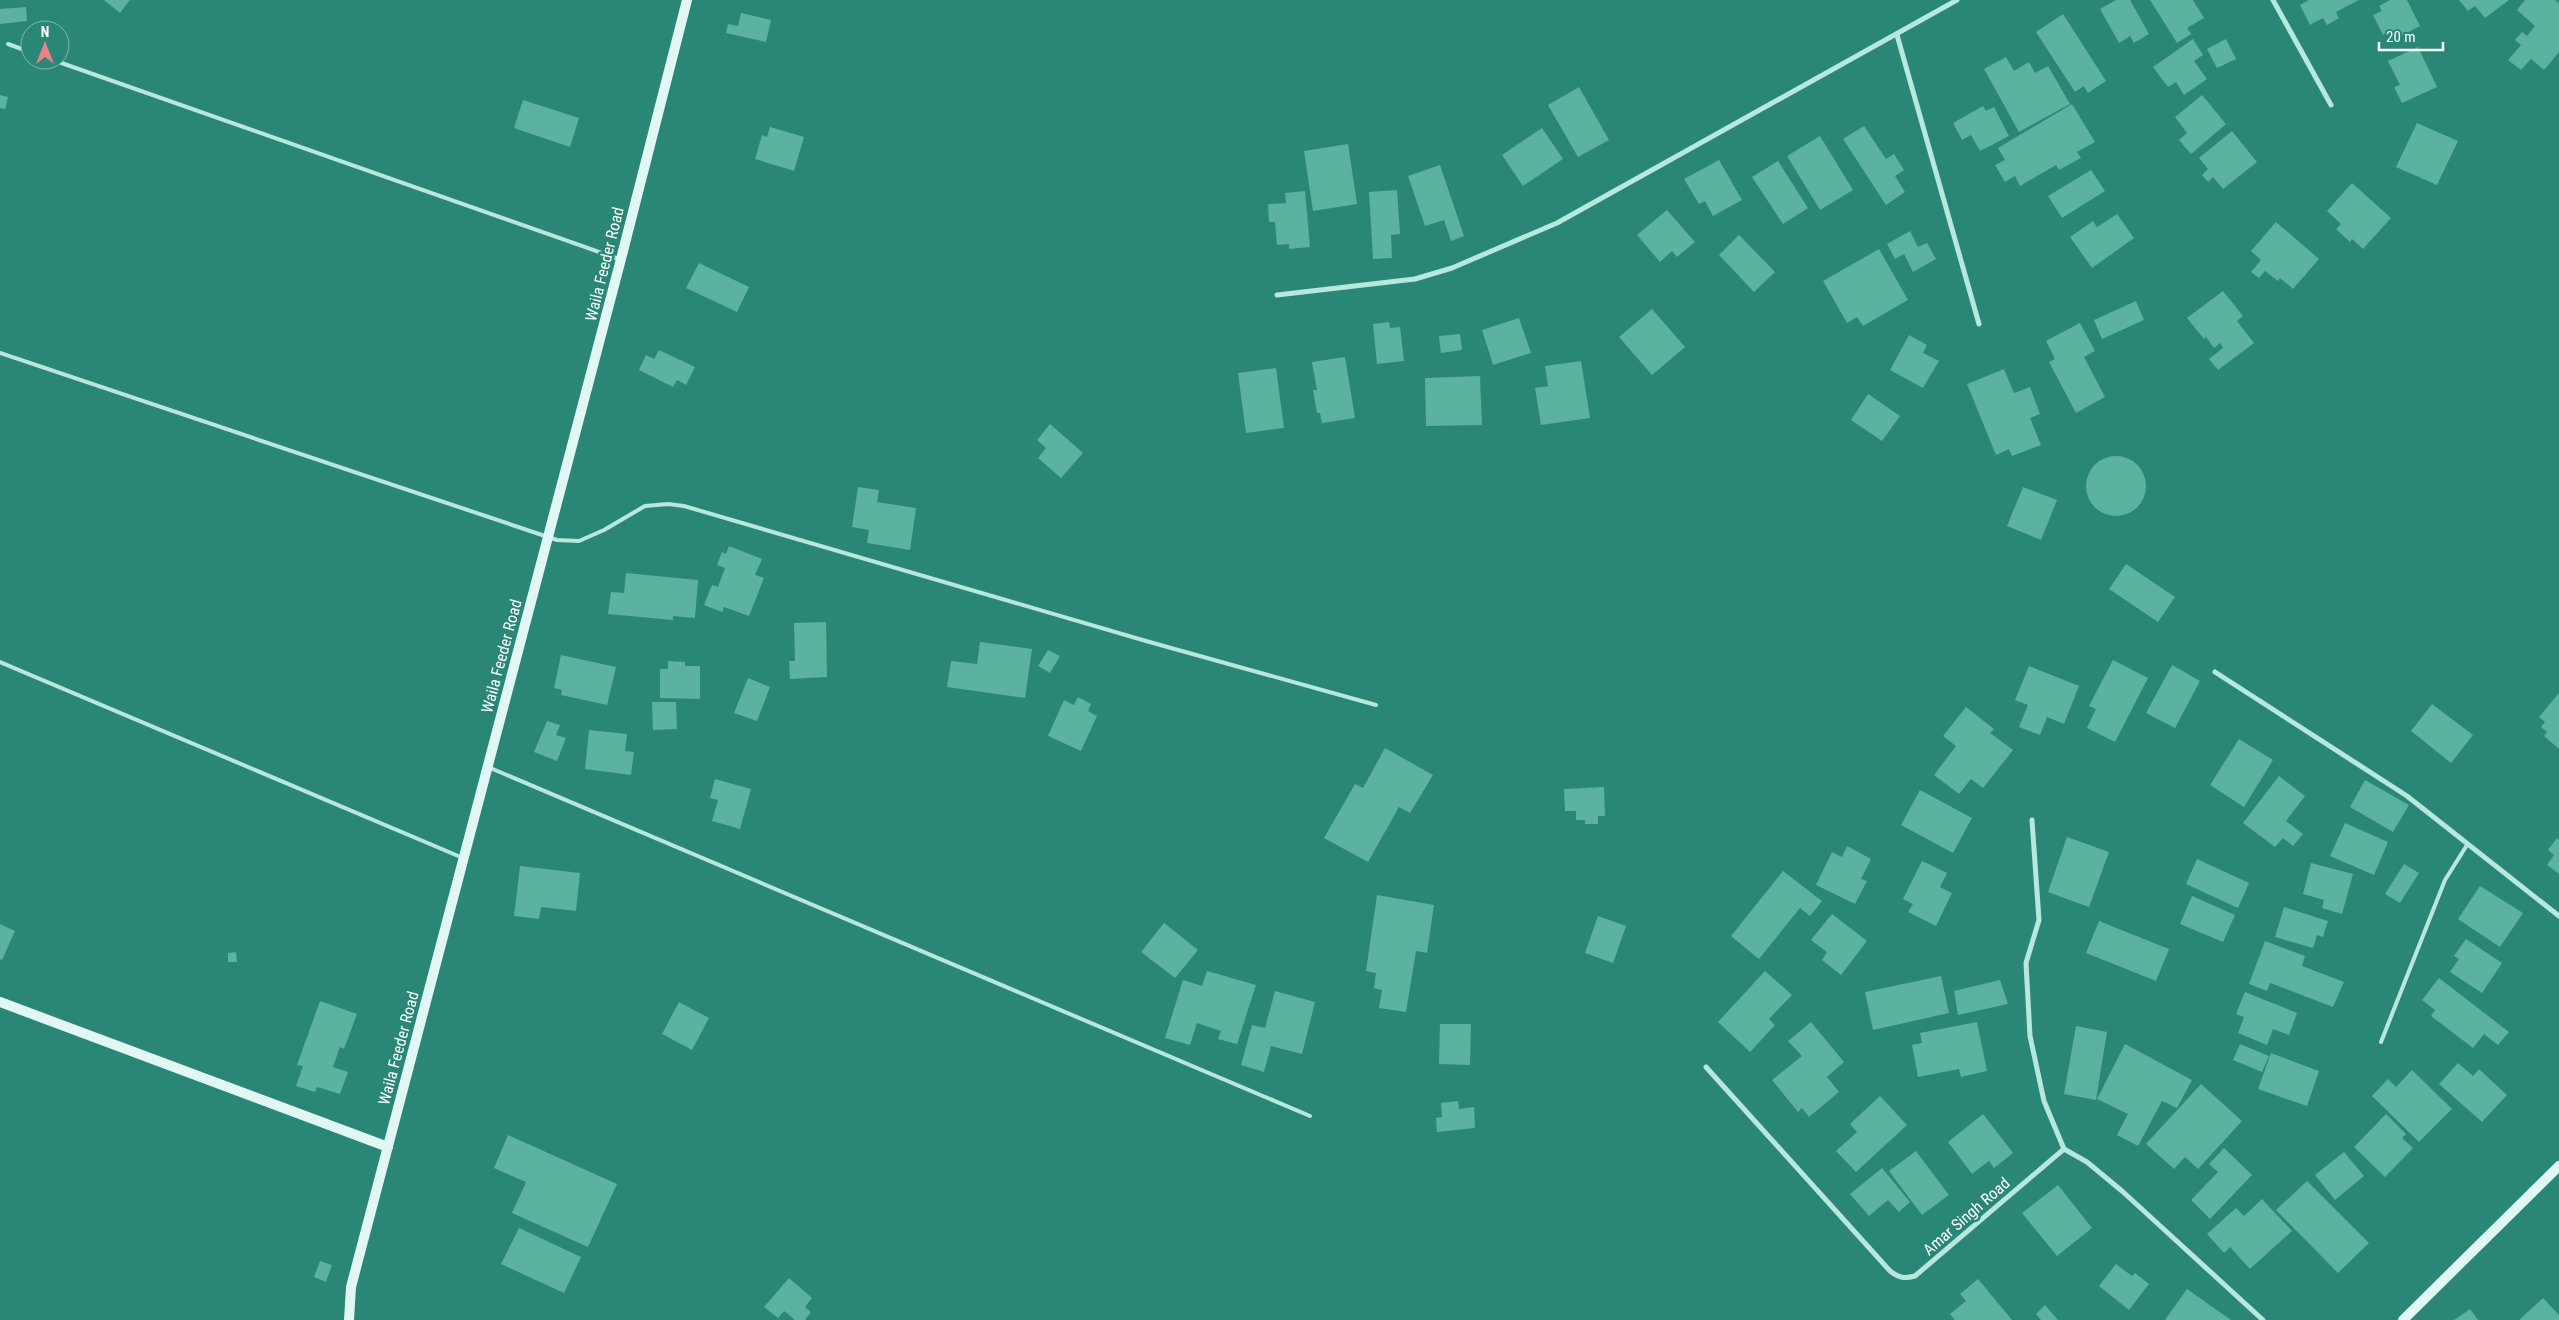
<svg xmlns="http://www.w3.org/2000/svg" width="2559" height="1320" font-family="'Roboto Condensed',sans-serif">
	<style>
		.building { fill: #5ab29f }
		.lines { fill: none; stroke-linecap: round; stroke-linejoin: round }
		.lane { stroke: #b7e8dd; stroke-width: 4 }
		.street { stroke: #b7e8dd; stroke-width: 5 }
		.secondary { stroke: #e0f7f3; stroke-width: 10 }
		.labels { text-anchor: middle; stroke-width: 5; stroke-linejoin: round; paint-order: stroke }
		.street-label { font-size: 16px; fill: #fff; stroke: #2a8775 }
	</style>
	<rect width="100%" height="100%" fill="#2a8775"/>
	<g class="building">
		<polygon points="104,0 130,0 120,13"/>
		<polygon points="2116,0 2130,0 2149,34 2134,43 2130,36 2119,43 2100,9"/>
		<polygon points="2150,0 2193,0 2204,18 2187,28 2191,34 2177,43"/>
		<polygon points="2309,0 2359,0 2336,12 2339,18 2327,25 2323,18 2310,25 2300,5"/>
		<polygon points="2390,0 2407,0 2420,26 2393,40 2389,32 2383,35 2373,15 2382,11 2379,6"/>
		<polygon points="2459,0 2509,0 2485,18 2475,6 2468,11"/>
		<polygon points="2525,0 2555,0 2559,3 2559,52 2544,70 2531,59 2521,70 2508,60 2521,45 2515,40 2522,32 2527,36 2535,26 2517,10"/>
		<polygon points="26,7 27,21 0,24 0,9"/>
		<polygon points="741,13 771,20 766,42 726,33 728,24 738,26"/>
		<polygon points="2063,14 2106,81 2088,93 2084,86 2075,92 2036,32"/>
		<polygon points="2193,39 2203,55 2194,61 2207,79 2184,95 2176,82 2168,87 2153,67"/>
		<polygon points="2226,39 2236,59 2217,68 2207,49"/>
		<polygon points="2418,47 2437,87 2402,103 2394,87 2400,85 2388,61"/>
		<polygon points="2006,57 2014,71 2029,62 2035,73 2048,66 2070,104 2019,132 1984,69"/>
		<polygon points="1579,87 1609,140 1578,157 1548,105"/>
		<polygon points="0,95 8,97 5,109 0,108"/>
		<polygon points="2202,95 2226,124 2191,154 2179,140 2187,133 2175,117"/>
		<polygon points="523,100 579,118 570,147 514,128"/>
		<polygon points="2072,104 2095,142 2077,152 2081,158 2059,170 2056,165 2020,186 2015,176 2005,182 1995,165 2005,160 1998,148"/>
		<polygon points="1983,106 1986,111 1994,107 2009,136 1980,151 1971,135 1962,140 1953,123"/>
		<polygon points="2417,123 2458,141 2437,185 2396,167"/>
		<polygon points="1864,126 1886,159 1894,154 1904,170 1895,176 1905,192 1886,205 1843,139"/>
		<polygon points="770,127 804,137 794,171 755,159 762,135 767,137"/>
		<polygon points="1542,128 1563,159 1523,186 1502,155"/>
		<polygon points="2232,131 2257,162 2223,189 2213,177 2208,182 2202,175 2208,169 2199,158"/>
		<polygon points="1820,136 1853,190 1820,210 1787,156"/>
		<polygon points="1348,144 1357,204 1313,211 1304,151"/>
		<polygon points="1719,160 1742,200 1713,216 1705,201 1699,204 1684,179"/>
		<polygon points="1778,161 1808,208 1783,224 1752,177"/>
		<polygon points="1440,165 1464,236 1451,241 1444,220 1425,226 1408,176"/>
		<polygon points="2091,170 2105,191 2062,218 2048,196"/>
		<polygon points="2352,183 2391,218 2363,249 2352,239 2350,242 2336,229 2341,224 2327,211"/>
		<polygon points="1397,190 1400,234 1391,235 1392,258 1373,259 1369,192"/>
		<polygon points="1305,191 1310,247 1289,249 1289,244 1277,245 1275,222 1269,222 1268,204 1286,203 1285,193"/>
		<polygon points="1667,210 1695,242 1677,257 1672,251 1660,262 1637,235"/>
		<polygon points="2117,214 2134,238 2092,268 2070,237 2093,221 2097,227"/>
		<polygon points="2276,222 2319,259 2293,289 2280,278 2278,281 2265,271 2259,278 2251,272 2261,260 2251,251"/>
		<polygon points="1910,231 1918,247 1927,243 1936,259 1913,272 1904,254 1895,259 1887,244"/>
		<polygon points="1739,235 1775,272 1754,292 1719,255"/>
		<polygon points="1879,249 1908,300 1863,326 1857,317 1847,323 1823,281"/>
		<polygon points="699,263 749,287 737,312 686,288"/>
		<polygon points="2223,291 2243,316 2237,321 2254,343 2218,370 2209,359 2223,348 2220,343 2214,348 2206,337 2204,339 2187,318"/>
		<polygon points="2136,301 2144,320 2102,339 2094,320"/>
		<polygon points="1652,309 1685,347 1652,375 1619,337"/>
		<polygon points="1519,318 1531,353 1493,365 1482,330"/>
		<polygon points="1389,322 1390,328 1400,327 1404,361 1377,364 1373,324"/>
		<polygon points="2080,323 2095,351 2084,357 2105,397 2076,413 2049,362 2055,359 2046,341"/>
		<polygon points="1460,334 1462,350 1441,353 1439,336"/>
		<polygon points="1909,335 1927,345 1923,353 1939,361 1923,388 1890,370"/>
		<polygon points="659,350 695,367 686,385 677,380 673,387 639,370 646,355 654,359"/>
		<polygon points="1345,357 1355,418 1322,423 1320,413 1317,413 1313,390 1317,390 1312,362"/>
		<polygon points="1581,361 1590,418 1541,425 1535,388 1548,386 1545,366"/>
		<polygon points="1276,368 1284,428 1246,433 1238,373"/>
		<polygon points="2004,369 2014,393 2030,387 2040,414 2030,418 2041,445 2012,456 2009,449 1996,455 1967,384"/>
		<polygon points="1480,376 1482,425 1426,426 1425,378"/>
		<polygon points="1868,394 1900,416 1882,441 1851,420"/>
		<polygon points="1050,424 1083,453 1061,478 1038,458 1046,448 1037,440"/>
		<circle cx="2116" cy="486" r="30"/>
		<polygon points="858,487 879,490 877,502 916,508 910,550 867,543 869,530 852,527"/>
		<polygon points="2023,487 2057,500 2041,540 2007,526"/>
		<polygon points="729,546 762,559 755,575 764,578 749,616 724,607 722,612 704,605 712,585 718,587 725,568 717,565 722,552 726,554"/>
		<polygon points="2126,564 2175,597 2158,622 2109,589"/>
		<polygon points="626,573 698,580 695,618 673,616 673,620 608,614 611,592 624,593"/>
		<polygon points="826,622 827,677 790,679 789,661 795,661 794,623"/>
		<polygon points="980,642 1032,649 1025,698 947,687 951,661 977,664"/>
		<polygon points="1048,650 1060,656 1050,673 1038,666"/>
		<polygon points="561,655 616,667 607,705 561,695 562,690 554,688"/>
		<polygon points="2113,660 2148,678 2115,742 2087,728 2096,709 2089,706"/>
		<polygon points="668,661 685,662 685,666 700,666 700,699 660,698 660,669 668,669"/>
		<polygon points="2172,665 2200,681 2175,728 2146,713"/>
		<polygon points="2029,666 2079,686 2064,724 2047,717 2040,735 2019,727 2028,705 2015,700"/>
		<polygon points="748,678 770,687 757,721 734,713"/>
		<polygon points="2559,693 2559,749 2544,736 2547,732 2541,727 2545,722 2539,717"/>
		<polygon points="1078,697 1091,704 1088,711 1097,716 1081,751 1048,736 1064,700 1074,705"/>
		<polygon points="652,702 676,702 677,729 653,730"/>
		<polygon points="2432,704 2473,735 2451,763 2411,731"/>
		<polygon points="1966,707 1994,729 1990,733 2013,750 1983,788 1971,779 1959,794 1934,775 1956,746 1943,736"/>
		<polygon points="547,721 560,725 556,735 566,738 557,761 534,752"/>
		<polygon points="589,730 627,734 625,751 634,752 631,775 585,769"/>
		<polygon points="2239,739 2273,760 2244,807 2210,785"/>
		<polygon points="1385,748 1433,775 1410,813 1399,807 1368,862 1324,838 1355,784 1363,788"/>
		<polygon points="2279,776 2305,796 2286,821 2303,834 2293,846 2283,838 2275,847 2243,823"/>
		<polygon points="715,779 751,789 740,829 712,821 718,800 710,798"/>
		<polygon points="2365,780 2409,805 2393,832 2350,807"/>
		<polygon points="1604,787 1605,816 1598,816 1598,824 1585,824 1585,820 1576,820 1576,811 1565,811 1564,789"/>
		<polygon points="1920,790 1972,818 1953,853 1901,825"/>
		<polygon points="2345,823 2388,842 2374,875 2330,856"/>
		<polygon points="2067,837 2109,852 2089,907 2048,892"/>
		<polygon points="2557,838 2559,840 2559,874 2547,865 2554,855 2548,850"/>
		<polygon points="1847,846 1871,859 1861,879 1867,881 1855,904 1816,885 1832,852 1842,857"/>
		<polygon points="2197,859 2249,883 2238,908 2186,884"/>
		<polygon points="1922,861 1947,873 1940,887 1952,893 1936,926 1908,912 1913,904 1903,899"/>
		<polygon points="2311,863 2353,874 2342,914 2322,908 2324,900 2303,894"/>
		<polygon points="2404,864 2419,873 2400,903 2385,894"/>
		<polygon points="520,866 580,873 576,911 541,907 539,919 514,916"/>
		<polygon points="1783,871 1822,901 1810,916 1800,908 1759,959 1731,936"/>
		<polygon points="2480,886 2523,913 2500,947 2458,919"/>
		<polygon points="1377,895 1434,905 1427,953 1416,951 1406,1012 1379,1008 1382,990 1374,988 1376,973 1366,971"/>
		<polygon points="2192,896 2235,915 2223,942 2180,924"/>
		<polygon points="2284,907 2328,921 2323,937 2317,935 2313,948 2275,937"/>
		<polygon points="1832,914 1867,941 1841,975 1822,960 1827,952 1811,940"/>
		<polygon points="1598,916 1626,926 1613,963 1585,953"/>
		<polygon points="2099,921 2169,949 2156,981 2086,953"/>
		<polygon points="1164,923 1198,950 1175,978 1141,952"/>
		<polygon points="0,924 15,931 2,960 0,959"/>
		<polygon points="2466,939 2502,963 2482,993 2450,972 2459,959 2454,956"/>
		<polygon points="2265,941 2305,956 2302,966 2344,982 2333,1007 2270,983 2267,991 2249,984"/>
		<polygon points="236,952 237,962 228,962 228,953"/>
		<polygon points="1207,971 1256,985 1237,1044 1218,1039 1221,1031 1197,1023 1190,1045 1165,1038 1183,980 1202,986"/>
		<polygon points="1765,971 1792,995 1769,1019 1775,1025 1750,1052 1718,1022"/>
		<polygon points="1941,976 1949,1013 1873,1030 1865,992"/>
		<polygon points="2439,978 2509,1032 2498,1045 2484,1034 2473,1048 2431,1016 2435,1010 2422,1000"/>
		<polygon points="2000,980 2008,1004 1958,1015 1954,991"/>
		<polygon points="1275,991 1315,1002 1302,1054 1271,1046 1264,1072 1241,1065 1252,1025 1265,1028"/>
		<polygon points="2245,992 2297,1013 2289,1035 2273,1029 2267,1045 2238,1033 2244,1017 2236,1014"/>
		<polygon points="320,1001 357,1014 344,1049 340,1047 333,1067 348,1072 340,1094 317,1087 315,1092 296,1086 303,1066 297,1065"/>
		<polygon points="679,1002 709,1018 692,1050 662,1034"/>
		<polygon points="1811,1022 1844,1062 1827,1077 1839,1092 1809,1117 1802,1108 1798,1112 1772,1080 1802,1056 1788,1041"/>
		<polygon points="1977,1022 1987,1071 1961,1077 1959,1069 1918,1077 1912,1045 1922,1043 1920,1033"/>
		<polygon points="1440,1024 1471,1024 1470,1065 1439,1064"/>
		<polygon points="2076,1026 2107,1032 2096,1100 2064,1094"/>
		<polygon points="2125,1044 2192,1080 2177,1108 2162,1101 2138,1146 2117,1135 2128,1114 2097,1099"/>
		<polygon points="2240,1044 2269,1056 2262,1072 2233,1060"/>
		<polygon points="2271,1053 2319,1071 2307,1106 2258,1089"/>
		<polygon points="2458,1063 2473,1076 2479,1069 2507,1095 2482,1122 2439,1084"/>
		<polygon points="2412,1070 2452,1109 2419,1142 2372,1096 2388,1079 2396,1087"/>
		<polygon points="2201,1084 2242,1121 2198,1169 2185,1157 2174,1169 2146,1144"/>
		<polygon points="1880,1096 1907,1125 1856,1172 1836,1151 1857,1132 1850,1124"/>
		<polygon points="1458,1101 1459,1109 1474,1107 1475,1128 1437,1132 1436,1118 1442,1117 1441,1103"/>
		<polygon points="1983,1114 2013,1153 1994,1168 1989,1161 1972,1174 1948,1142"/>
		<polygon points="2386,1114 2406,1134 2402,1138 2413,1148 2385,1177 2354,1147"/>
		<polygon points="508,1135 617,1184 588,1247 512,1213 526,1182 494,1168"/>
		<polygon points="2224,1148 2252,1175 2210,1219 2191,1200 2218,1172 2209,1164"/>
		<polygon points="1916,1151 1949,1195 1922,1215 1889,1171"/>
		<polygon points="2344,1152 2364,1176 2335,1200 2315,1175"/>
		<polygon points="1882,1168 1910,1202 1899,1212 1888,1200 1869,1216 1850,1194"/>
		<polygon points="2307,1181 2369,1243 2338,1273 2276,1210"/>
		<polygon points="2058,1185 2092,1228 2057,1256 2022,1213"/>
		<polygon points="2262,1199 2292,1231 2250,1269 2230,1247 2224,1253 2207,1234 2236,1208 2244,1216"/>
		<polygon points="519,1228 581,1257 564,1293 501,1264"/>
		<polygon points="320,1261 332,1265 326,1282 314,1277"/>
		<polygon points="2116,1264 2132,1276 2135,1273 2149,1284 2129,1310 2099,1286"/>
		<polygon points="789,1278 812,1298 805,1307 811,1312 805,1320 795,1320 784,1311 778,1318 764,1307"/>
		<polygon points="1978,1279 2012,1320 1955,1320 1950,1314 1966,1301 1960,1294"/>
		<polygon points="2187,1289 2231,1320 2165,1320"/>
		<polygon points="2543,1298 2559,1315 2559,1320 2519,1320"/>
		<polygon points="2045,1305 2058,1320 2041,1320 2036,1314"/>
		<polygon points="2470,1309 2478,1320 2454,1320"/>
	</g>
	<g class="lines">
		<g class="lane">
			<polyline points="8,44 30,52"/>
			<polyline points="53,60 619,259"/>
			<polyline points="0,353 557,540 579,541 604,530 645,506 668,504 684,506 1146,641 1376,705"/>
			<polyline points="0,662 463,858"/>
			<polyline points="488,767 1310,1116"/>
			<polyline points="2381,1042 2445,880 2467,845"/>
		</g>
		<g class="street">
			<polyline points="2273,0 2331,105"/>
			<polyline points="1897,35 1979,324"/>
			<polyline points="1277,295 1415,279 1452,268 1557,223 1957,0"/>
			<polyline points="2215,672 2407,796 2559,916"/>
			<polyline points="2032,820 2039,920 2026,963 2030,1036 2044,1101 2064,1149"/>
			<path d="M1706 1067 1890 1271C1899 1278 1905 1279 1915 1276L2064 1149 2087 1162 2122 1191 2263 1320"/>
		</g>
		<g class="secondary">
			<polyline points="0,1002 388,1147"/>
			<polyline points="349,1320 351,1287 621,259 687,0"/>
			<polyline points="2403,1320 2559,1166"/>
		</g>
	</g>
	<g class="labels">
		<g class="street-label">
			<text transform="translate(604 264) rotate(-76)" y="6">Waila Feeder Road</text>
			<text transform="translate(501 656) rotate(-75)" y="6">Waila Feeder Road</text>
			<text transform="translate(398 1048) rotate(-75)" y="6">Waila Feeder Road</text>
			<text transform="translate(1966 1216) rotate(-41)" y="6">Amar Singh Road</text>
		</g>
	</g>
	<g transform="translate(45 45)"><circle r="24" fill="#2a8775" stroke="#7fb7ac"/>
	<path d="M0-4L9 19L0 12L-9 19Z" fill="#ee7f85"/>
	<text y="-8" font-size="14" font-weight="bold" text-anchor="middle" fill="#ffffff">N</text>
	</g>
	<path d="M2379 42v8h64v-8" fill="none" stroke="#ffffff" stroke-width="2.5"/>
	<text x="2386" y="42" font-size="15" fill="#ffffff" stroke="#2a8775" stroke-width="4" paint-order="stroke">20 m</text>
</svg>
